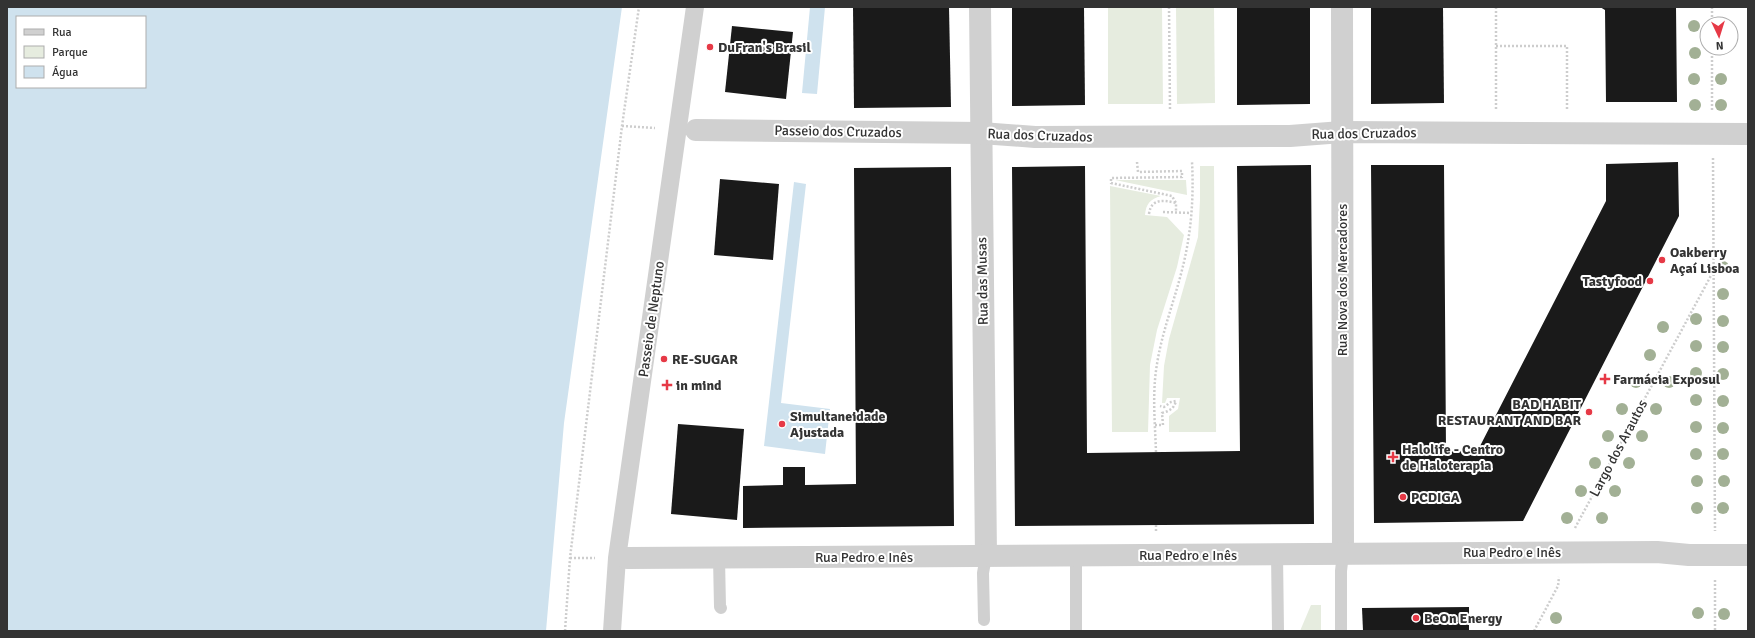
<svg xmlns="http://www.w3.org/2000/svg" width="1755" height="638" font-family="Signika,sans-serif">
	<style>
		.green { fill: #e6ecdf }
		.water { fill: #cfe2ee; fill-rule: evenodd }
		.building { fill: #1a1a1a }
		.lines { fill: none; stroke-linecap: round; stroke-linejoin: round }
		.path { stroke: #cdcdcd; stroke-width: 2.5; stroke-dasharray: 2 2; stroke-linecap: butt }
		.service { stroke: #d0d0d0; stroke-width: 12 }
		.pedestrian { stroke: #d0d0d0; stroke-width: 18 }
		.minor { stroke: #d0d0d0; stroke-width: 22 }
		.tree { fill: #a2b095 }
		.poi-dot { fill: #e63946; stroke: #fff; stroke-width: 1.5 }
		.labels { text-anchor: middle; stroke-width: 4; stroke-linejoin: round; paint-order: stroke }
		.poi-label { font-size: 14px; font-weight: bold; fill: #333; stroke: #fff; text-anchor: start }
		.street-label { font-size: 14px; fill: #333; stroke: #fff }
	</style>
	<rect width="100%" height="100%" fill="#fff"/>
	<g class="green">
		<polygon points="1108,7 1162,7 1163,104 1108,104"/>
		<polygon points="1176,7 1214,7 1215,103 1177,104"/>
		<polygon points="1200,166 1214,166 1216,432 1169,432 1169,416 1178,409 1180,398 1167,398 1165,403 1162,403 1164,366 1169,339 1198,237 1200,200"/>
		<polygon points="1115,180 1186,180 1187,195"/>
		<path d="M1110 186 1161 196C1150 199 1146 204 1145 215L1167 217 1184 235 1177 267 1157 330 1150 365 1148 432H1112Z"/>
		<polygon points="1311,605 1321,605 1321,631 1300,631"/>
	</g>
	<g class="water">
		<path d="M7 7H622L564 423 546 631H7ZM17 17H145V87H17Z"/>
		<polygon points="810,7 825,7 817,94 802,93"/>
		<polygon points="794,182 806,184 781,403 830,409 825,454 764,446"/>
	</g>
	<g class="building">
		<polygon points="853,7 949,7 951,107 854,108"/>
		<polygon points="1012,7 1084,7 1085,105 1012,106"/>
		<polygon points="1237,7 1310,7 1310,104 1237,105"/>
		<polygon points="1371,7 1443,7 1444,103 1371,104"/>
		<polygon points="1600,7 1676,7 1677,102 1606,102 1605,10"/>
		<polygon points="732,26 793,32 786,99 725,92"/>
		<polygon points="1678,162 1679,216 1523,521 1374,523 1371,165 1444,165 1446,451 1458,451 1478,450 1606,201 1606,164"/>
		<polygon points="1311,165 1314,524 1015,526 1012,167 1085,166 1087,453 1240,451 1237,166"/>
		<polygon points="951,167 954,526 743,528 743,486 783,485 783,467 805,467 805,485 856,484 854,168"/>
		<polygon points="720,179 779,184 773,260 714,255"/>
		<polygon points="678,424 744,429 737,520 671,514"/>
		<polygon points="1469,607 1469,631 1363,631 1362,608"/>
	</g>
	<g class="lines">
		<g class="path">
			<polyline points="1169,7 1170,109"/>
			<polyline points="1496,7 1496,109"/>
			<polyline points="1712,7 1712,24"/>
			<polyline points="1496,46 1567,46 1567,109"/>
			<polyline points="1712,48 1712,111"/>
			<polyline points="622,126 655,128"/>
			<polyline points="1713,158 1715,531"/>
			<polyline points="1137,162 1138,172 1182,171 1182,177 1111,178 1111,183 1172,196 1176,203"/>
			<polyline points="1163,212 1191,213"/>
			<path d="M1149 214C1151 198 1164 200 1176 203V212"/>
			<path d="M1155 425H1163L1162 413C1169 411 1174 409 1176 401L1171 402 1164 407 1160 406"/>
			<path d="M1156 452C1155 423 1152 393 1157 364 1162 332 1174 302 1182 270 1191 235 1194 199 1192 162"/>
			<polyline points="1156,525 1156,532"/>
			<polyline points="1575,528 1714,270"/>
			<polyline points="570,558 595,558"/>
			<polyline points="1715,580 1715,631"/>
			<polyline points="565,631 570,558 622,126 639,7"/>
			<polyline points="1534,631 1558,586 1559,577"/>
		</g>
		<g class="service">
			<polyline points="1277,554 1278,631"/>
			<polyline points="1076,555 1076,631"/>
			<polyline points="719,558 720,607 721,608"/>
			<polyline points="984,620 983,573 986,556"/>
			<polyline points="1341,631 1341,571 1343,553"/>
		</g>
		<polyline class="pedestrian" points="612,631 617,558 695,7"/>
		<g class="minor">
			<polyline points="980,7 986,556"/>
			<polyline points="1342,7 1343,553"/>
			<polyline points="696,130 981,133 1035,137 1290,136 1342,132 1748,134"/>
			<polyline points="627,558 1657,552 1689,555 1748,555"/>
		</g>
	</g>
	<g class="tree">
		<circle cx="1694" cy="26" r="6"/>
		<circle cx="1695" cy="53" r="6"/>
		<circle cx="1694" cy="79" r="6"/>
		<circle cx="1721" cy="79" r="6"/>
		<circle cx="1695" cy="105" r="6"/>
		<circle cx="1721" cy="105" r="6"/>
		<circle cx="1723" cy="267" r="6"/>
		<circle cx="1723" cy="294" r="6"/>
		<circle cx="1696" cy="319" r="6"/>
		<circle cx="1723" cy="321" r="6"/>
		<circle cx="1663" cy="327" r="6"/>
		<circle cx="1696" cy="346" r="6"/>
		<circle cx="1723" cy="347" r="6"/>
		<circle cx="1650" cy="355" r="6"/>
		<circle cx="1696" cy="373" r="6"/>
		<circle cx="1723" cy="374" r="6"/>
		<circle cx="1636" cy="382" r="6"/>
		<circle cx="1669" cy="382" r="6"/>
		<circle cx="1696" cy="400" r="6"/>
		<circle cx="1723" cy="401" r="6"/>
		<circle cx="1622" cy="409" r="6"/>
		<circle cx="1656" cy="409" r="6"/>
		<circle cx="1696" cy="427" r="6"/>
		<circle cx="1723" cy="428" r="6"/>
		<circle cx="1608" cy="436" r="6"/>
		<circle cx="1642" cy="436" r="6"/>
		<circle cx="1696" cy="454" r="6"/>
		<circle cx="1723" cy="454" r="6"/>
		<circle cx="1595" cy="463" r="6"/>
		<circle cx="1629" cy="463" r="6"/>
		<circle cx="1697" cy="481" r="6"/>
		<circle cx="1724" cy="481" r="6"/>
		<circle cx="1581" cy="491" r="6"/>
		<circle cx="1615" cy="491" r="6"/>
		<circle cx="1697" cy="508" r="6"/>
		<circle cx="1723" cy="508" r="6"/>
		<circle cx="1567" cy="518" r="6"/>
		<circle cx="1602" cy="518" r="6"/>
		<circle cx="1698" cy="613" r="6"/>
		<circle cx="1724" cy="614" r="6"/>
		<circle cx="1556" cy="618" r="6"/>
	</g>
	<g class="poi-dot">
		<circle cx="710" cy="47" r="4"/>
		<circle cx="1662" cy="260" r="4"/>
		<circle cx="1650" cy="281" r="4"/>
		<circle cx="664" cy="359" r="4"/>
		<path d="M1603 373h4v4h4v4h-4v4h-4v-4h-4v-4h4z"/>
		<path d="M665 379h4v4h4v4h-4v4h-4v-4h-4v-4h4z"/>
		<circle cx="1589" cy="412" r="4"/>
		<circle cx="782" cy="424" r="4"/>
		<path d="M1391 451h4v4h4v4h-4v4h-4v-4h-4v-4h4z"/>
		<circle cx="1403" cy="497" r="4"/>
		<circle cx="1416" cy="618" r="4"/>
	</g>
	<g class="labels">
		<g class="poi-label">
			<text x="718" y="52">DuFran's Brasil</text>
			<text x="1670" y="257">Oakberry<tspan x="1670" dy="16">Açaí Lisboa</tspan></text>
			<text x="1642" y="286" text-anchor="end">Tastyfood</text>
			<text x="672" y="364">RE-SUGAR</text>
			<text x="1613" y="384">Farmácia Exposul</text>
			<text x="676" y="390">in mind</text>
			<text x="1581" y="409" text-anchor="end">BAD HABIT<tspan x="1581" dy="16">RESTAURANT AND BAR</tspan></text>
			<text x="790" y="421">Simultaneidade<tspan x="790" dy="16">Ajustada</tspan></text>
			<text x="1402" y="454">Halolife - Centro<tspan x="1402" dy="16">de Haloterapia</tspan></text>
			<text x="1411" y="502">PCDIGA</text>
			<text x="1424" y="623">BeOn Energy</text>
		</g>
		<g class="street-label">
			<text transform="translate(838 131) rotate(1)" y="5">Passeio dos Cruzados</text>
			<text transform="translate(1364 133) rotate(-1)" y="5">Rua dos Cruzados</text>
			<text transform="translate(1040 135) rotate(2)" y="5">Rua dos Cruzados</text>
			<text transform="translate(1342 280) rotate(-90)" y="5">Rua Nova dos Mercadores</text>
			<text transform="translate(982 281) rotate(-91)" y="5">Rua das Musas</text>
			<text transform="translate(651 319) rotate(-82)" y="5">Passeio de Neptuno</text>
			<text transform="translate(1618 448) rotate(-62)" y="5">Largo dos Arautos</text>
			<text x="1512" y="557">Rua Pedro e Inês</text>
			<text x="1188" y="560">Rua Pedro e Inês</text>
			<text x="864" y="562">Rua Pedro e Inês</text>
		</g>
	</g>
	<rect width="1755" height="638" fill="none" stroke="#333333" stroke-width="16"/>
	<rect x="16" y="16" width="130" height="72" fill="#ffffff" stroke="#adadad"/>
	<rect x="24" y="29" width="20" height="6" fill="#d0d0d0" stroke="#adadad"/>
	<text x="52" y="36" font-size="12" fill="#333333">Rua</text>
	<rect x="24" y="46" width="20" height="12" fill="#e6ecdf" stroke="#adadad"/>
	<text x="52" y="56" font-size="12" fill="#333333">Parque</text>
	<rect x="24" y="66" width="20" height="12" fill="#cfe2ee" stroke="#adadad"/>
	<text x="52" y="76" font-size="12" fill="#333333">Água</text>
	<g transform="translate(1719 36) rotate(176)"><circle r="19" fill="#ffffff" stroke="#adadad"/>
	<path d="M0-3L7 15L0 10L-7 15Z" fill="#e63946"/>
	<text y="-6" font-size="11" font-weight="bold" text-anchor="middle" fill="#333333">N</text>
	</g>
</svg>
